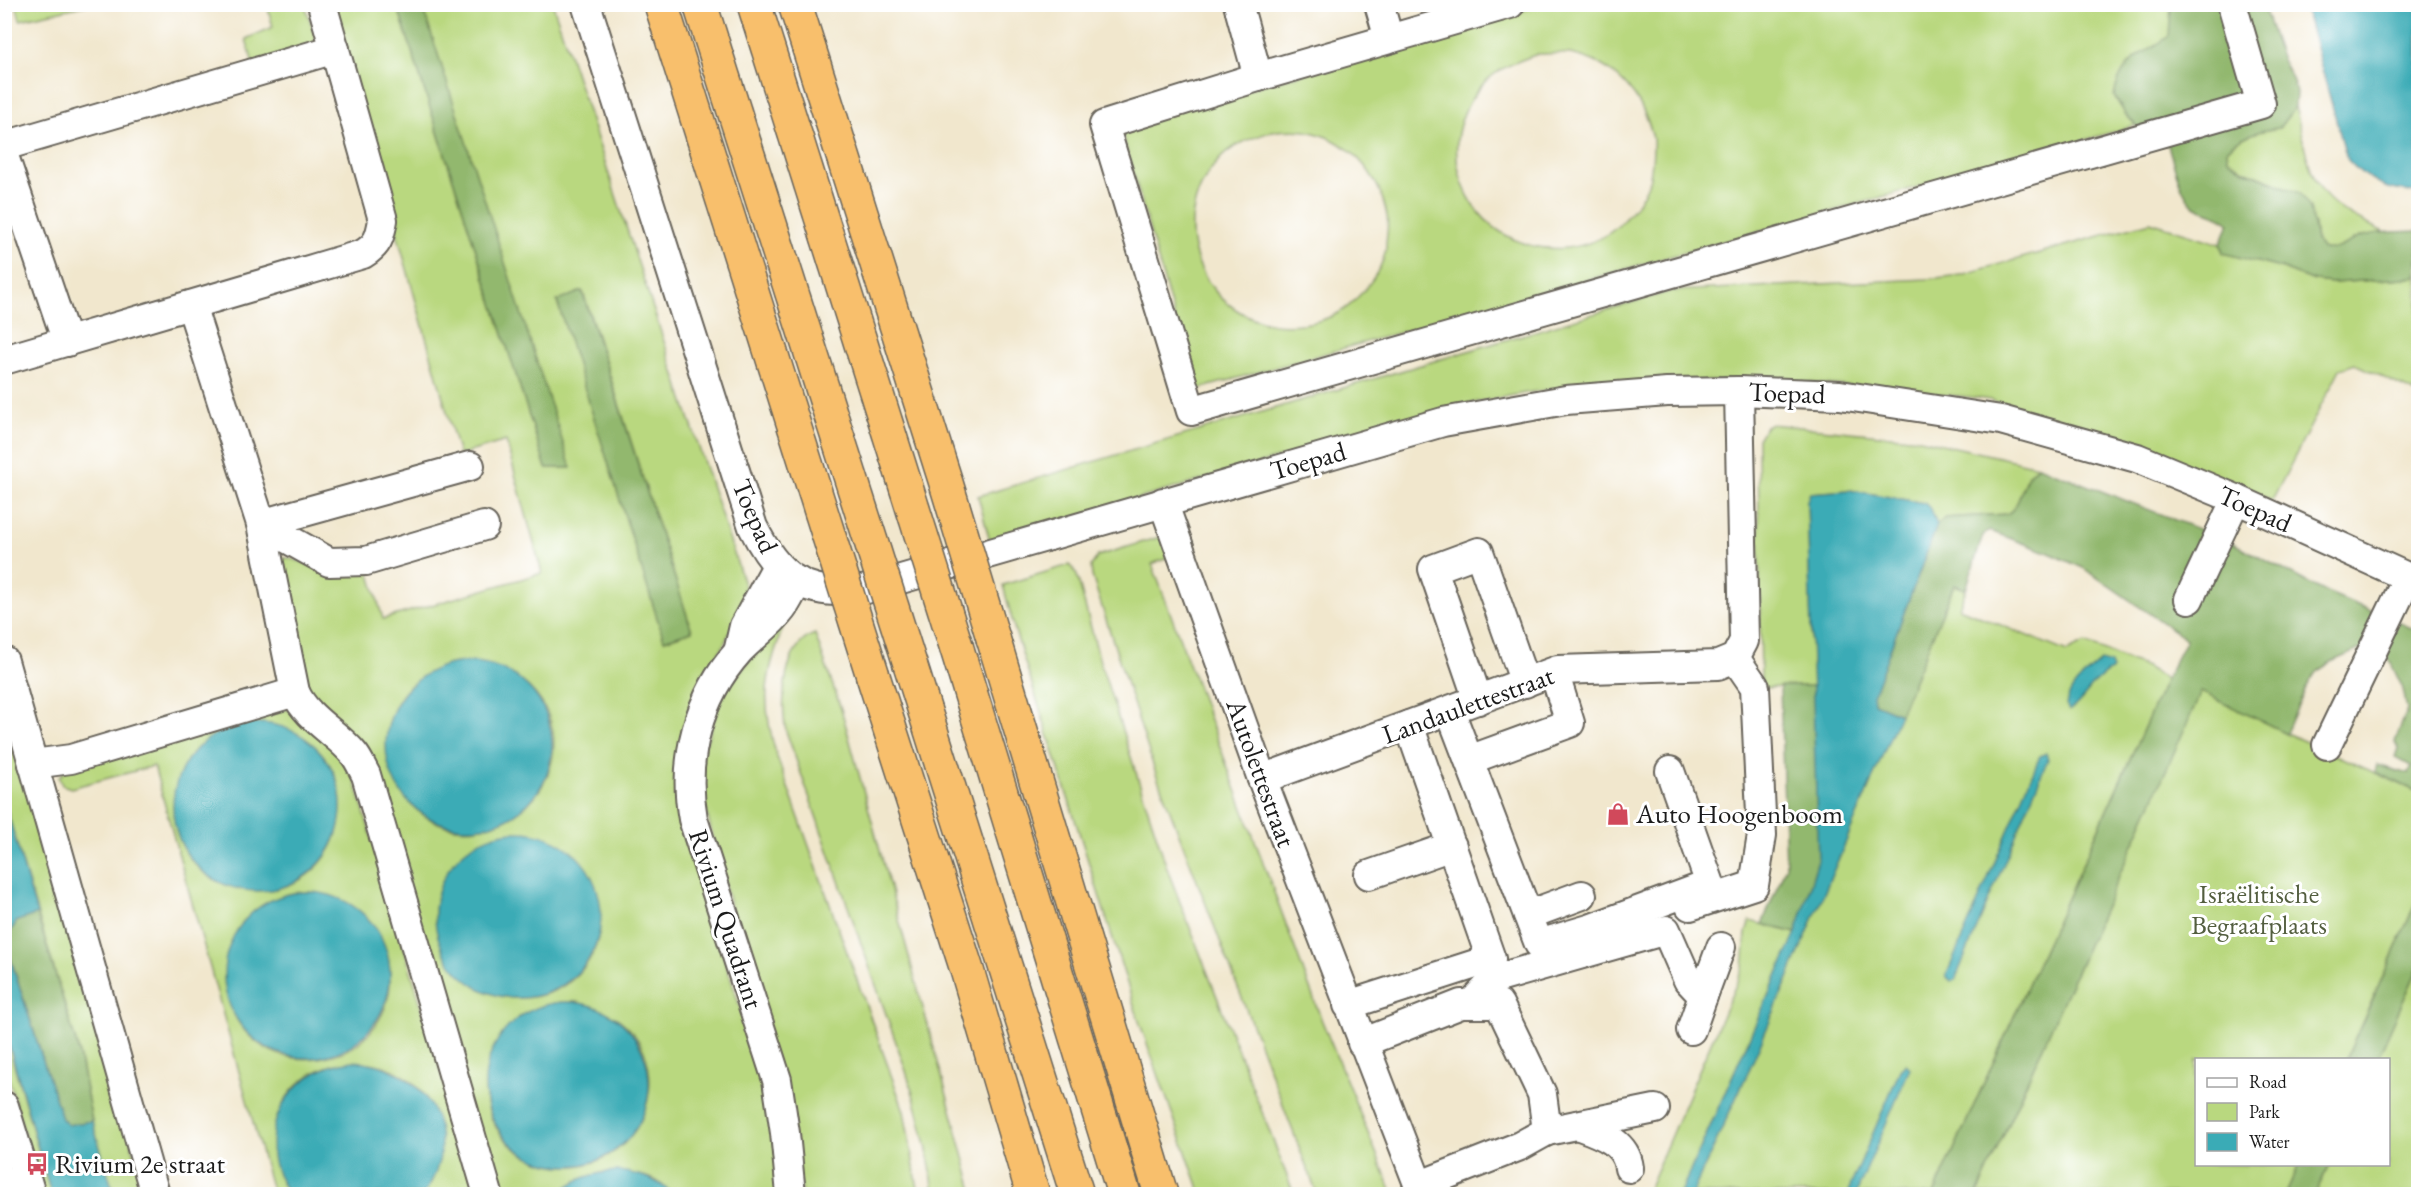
<svg xmlns="http://www.w3.org/2000/svg" width="2423" height="1199" font-family="'EB Garamond',serif">
	<style>
		.green { fill: #b9d87f; stroke: #6a7a4e; stroke-width: 1.5; fill-rule: evenodd }
		.forest { fill: #92b86e; stroke: #576a45; stroke-width: 1.5 }
		.water { fill: #3aabb6; stroke: #2b6469; stroke-width: 1.5 }
		.lines { fill: none; stroke-linecap: round; stroke-linejoin: round }
		.minor-casing { stroke: #67635a; stroke-width: 32 }
		.highway-casing { stroke: #67635a; stroke-width: 36 }
		.minor { stroke: #fff; stroke-width: 28 }
		.highway { stroke: #f8bf6c; stroke-width: 33 }
		.highway-bridge-casing { stroke: #67635a; stroke-width: 36; stroke-linecap: butt }
		.highway-bridge { stroke: #f8bf6c; stroke-width: 33 }
		.labels { text-anchor: middle; stroke-width: 6; stroke-linejoin: round; paint-order: stroke }
		.street-label { font-size: 27px; fill: #1c1c1c; stroke: #fff }
		.poi-label { font-size: 27px; fill: #1c1c1c; stroke: #fff; text-anchor: start }
		.park-label { font-size: 27px; fill: #535e3f; stroke: #fff }
	</style>
	<rect width="100%" height="100%" fill="#fff"/>
	<filter id="ink" filterUnits="userSpaceOnUse"><feTurbulence type="fractalNoise" baseFrequency=".0167" numOctaves="2"/><feDisplacementMap in="SourceGraphic" scale="12" xChannelSelector="R" yChannelSelector="G"/><feConvolveMatrix kernelMatrix="1 2 1 2 8 2 1 2 1" color-interpolation-filters="sRGB"/></filter>
	<filter id="wash" filterUnits="userSpaceOnUse"><feTurbulence type="fractalNoise" baseFrequency=".008" numOctaves="4" result="noise"/><feDisplacementMap in="SourceGraphic" scale="24" xChannelSelector="R" yChannelSelector="G"/><feGaussianBlur stdDeviation="1.35" result="paint"/><feColorMatrix in="noise" values="0 0 0 0 0 0 0 0 0 0 0 0 0 0 0 0 0 1.4 0 .05"/><feComposite in="paint" operator="in"/></filter>
	<g filter="url(#wash)">
		<rect width="100%" height="100%" fill="#f1e7cd"/>
		<g class="green">
			<polygon points="16,4 87,4 87,5 20,20"/>
			<polygon points="267,5 305,5 318,45 253,64 246,39 273,27"/>
			<path d="M333 5H397L546 468H570L422 5H553L745 587 747 598 724 644 700 684 680 745 677 813 769 1096 780 1194H673L657 1181 644 1176 603 1172 576 1181 558 1194H492L369 763 309 699 275 559 288 558 337 572 368 567 383 619 542 573 506 441 459 455ZM583 292 692 631 665 640 557 301ZM461 662C522 661 571 713 548 774 539 797 520 815 497 823 386 862 335 684 461 662ZM525 833C628 850 623 990 525 998 511 999 498 997 485 991 464 980 448 965 440 942 420 883 466 832 525 833ZM578 1002C591 1008 608 1012 620 1020 666 1055 656 1128 609 1155 591 1166 568 1169 548 1164 448 1139 475 995 578 1002Z"/>
			<path d="M1542 5H2221L2202 107 1195 390 1120 126ZM1538 54C1548 54 1560 53 1570 54 1614 62 1644 97 1653 139 1654 149 1652 161 1651 171 1649 192 1633 210 1619 225 1606 238 1585 246 1567 248 1476 257 1421 152 1483 84 1498 68 1518 61 1538 54ZM1273 131C1283 131 1295 129 1305 131 1349 138 1379 173 1387 216 1389 226 1386 238 1386 247 1384 268 1368 287 1354 301 1341 315 1320 322 1302 324 1210 335 1157 229 1218 161 1232 144 1253 138 1273 131Z"/>
			<path d="M2295 107C2304 138 2307 181 2332 202 2348 216 2368 224 2386 233L2358 238 2336 250 2323 249 2316 241 2314 224 2275 182 2244 170 2228 159 2227 150C2241 135 2260 130 2279 128Z"/>
			<polygon points="2150,222 2221,244 2223,253 2280,268 2314,281 2333,283 2418,277 2418,394 2355,364 2340,369 2272,501 2121,438 1990,400 1969,397 1767,379 1578,386 1531,392 1456,406 990,542 978,496 1671,291 1928,279 1961,275"/>
			<path d="M1770 424 1920 439 2038 466C2018 478 2025 503 2007 514L1945 518 1937 525 1931 509 1924 503 1850 490 1810 493 1807 501 1813 686 1761 688 1758 439 1766 426Z"/>
			<polygon points="1160,537 1170,557 1152,564 1322,1021 1393,1194 1317,1194 1156,774 1092,576 1091,566 1098,556"/>
			<polygon points="1069,565 1076,572 1101,665 1169,874 1294,1194 1201,1194 1140,1024 1015,631 1003,585"/>
			<polygon points="1954,585 1966,589 1959,608 2067,652 2085,643 2148,668 2166,679 1934,1194 1692,1194 1753,1061"/>
			<path d="M783 618 784 624C765 679 760 700 777 757L904 1111 919 1194H803L706 810 700 780 702 754 724 692Z"/>
			<path d="M815 634 842 712 974 1194H934C929 1150 918 1108 904 1065L786 731C780 703 783 644 815 634Z"/>
			<polygon points="2201,691 2286,733 2418,792 2418,898 2346,1059 2196,1060 2196,1164 2299,1165 2286,1194 1977,1194"/>
			<path d="M287 709 301 717 349 761 477 1194H424C460 1138 430 1064 359 1062 338 1062 321 1066 304 1079 287 1092 278 1109 276 1130 274 1155 274 1173 289 1194H273L154 766 71 788 62 785 59 777 67 769ZM262 723C380 739 357 901 248 890 145 879 149 724 262 723ZM298 892C413 889 421 1045 319 1058 210 1071 187 911 298 892Z"/>
			<polygon points="4,712 146,1194 114,1194 92,1121 78,1049 5,804"/>
			<polygon points="1750,921 1796,933 1680,1194 1646,1194 1743,968 1746,933"/>
			<polygon points="2418,968 2418,1194 2315,1194 2329,1165 2388,1164 2388,1060 2377,1059"/>
			<polygon points="4,1030 51,1194 41,1194 5,1065"/>
		</g>
		<g class="forest">
			<polygon points="397,5 422,5 571,468 546,468"/>
			<path d="M2171 5H2263L2282 61 2292 78 2296 93 2295 107 2279 128C2260 130 2241 135 2227 150L2228 159 2244 170 2300 193 2310 208 2316 241 2323 249C2340 251 2342 244 2358 238 2376 231 2399 232 2418 231V277L2333 283 2314 281 2280 268 2223 253 2221 244 2229 223C2220 213 2206 213 2195 206 2181 197 2173 161 2168 145L2154 144 2126 115 2114 96C2121 58 2142 56 2169 36Z"/>
			<polygon points="582,291 692,631 664,640 557,301"/>
			<path d="M2038 466 2231 542 2322 590 2381 615 2365 647 2333 661 2316 672 2306 688 2286 733 2201 692 1977 1194H1934L2166 679 2186 639 2083 568 2047 552 1990 531 1983 535 1966 589 1954 585 1900 714 1874 703 1873 695 1937 525 1945 518 2007 514C2025 503 2018 478 2038 466Z"/>
			<polygon points="2398,622 2418,631 2418,792 2375,772 2377,765 2408,774 2412,766 2395,757 2398,748 2395,742 2407,710 2403,689 2387,655 2389,640"/>
			<polygon points="1780,686 1813,686 1820,847 1818,860 1796,933 1762,924 1786,866"/>
			<polygon points="2418,898 2418,968 2377,1059 2346,1059"/>
			<polygon points="37,914 78,1049 92,1121 68,1125 62,1119 5,940 17,921"/>
			<polygon points="2299,1165 2329,1165 2315,1194 2286,1194"/>
		</g>
		<g class="water">
			<path d="M2304 5H2418V192C2386 192 2368 182 2347 159Z"/>
			<polygon points="1850,490 1924,503 1931,509 1937,525 1873,695 1874,703 1900,714 1753,1061 1692,1194 1680,1194 1796,933 1818,860 1807,501 1810,493"/>
			<path d="M2101 661 2110 664 2112 670C2090 682 2087 698 2069 711L2066 705C2070 685 2086 674 2101 661Z"/>
			<circle cx="469" cy="745" r="83"/>
			<circle cx="257" cy="807" r="84"/>
			<polygon points="2046,753 2048,759 1955,980 1951,981 1946,976 2040,756"/>
			<polygon points="5,804 37,914 17,921 5,940 9,955 62,1119 68,1125 92,1121 114,1194 51,1194 5,1030"/>
			<circle cx="518" cy="915" r="83"/>
			<circle cx="307" cy="975" r="83"/>
			<circle cx="567" cy="1084" r="82"/>
			<path d="M353 1061C423 1064 467 1133 424 1194H289C248 1138 286 1068 353 1061Z"/>
			<polygon points="1906,1064 1910,1068 1856,1194 1847,1194 1900,1070"/>
			<path d="M617 1171C638 1173 657 1179 673 1194H558C575 1178 594 1173 617 1171Z"/>
		</g>
	</g>
	<g filter="url(#ink)">
		<g class="lines">
			<g class="minor-casing">
				<g id="minor">
					<path d="M586 4 753 527C778 578 805 597 863 590L1443 422 1566 400 1667 392 1739 391 1840 395 2001 420 2137 458 2236 499 2418 582"/>
					<polyline points="1238,4 1258,77"/>
					<polyline points="1379,4 1389,39"/>
					<polyline points="1510,4 1258,77 1104,125 1191,411 2261,104 2232,4"/>
					<polyline points="4,146 335,49"/>
					<polyline points="4,156 67,342"/>
					<path d="M191 305 261 524 295 692C307 719 336 732 354 754 359 760 362 768 366 775L488 1194"/>
					<path d="M4 360 363 254C378 245 380 237 383 220L322 4"/>
					<polyline points="470,466 261,524 329,562 366,561 484,526"/>
					<polyline points="1163,502 1262,779 1422,1194"/>
					<polyline points="2189,599 2236,499"/>
					<polyline points="739,648 744,626 777,566"/>
					<polyline points="4,661 155,1194"/>
					<polyline points="1478,700 1433,569 1479,552 1525,683"/>
					<polyline points="1450,711 1539,944 1589,929 1710,884 1670,771"/>
					<polyline points="2327,745 2408,577"/>
					<polyline points="1469,760 1570,723 1554,672"/>
					<polyline points="33,764 71,759 295,692"/>
					<polyline points="1262,779 1558,670 1718,665 1735,658 1744,641 1739,391"/>
					<polyline points="1369,875 1452,846"/>
					<polyline points="1690,906 1754,885 1762,835 1755,687 1735,658"/>
					<polyline points="1528,915 1582,895"/>
					<polyline points="1703,996 1721,947"/>
					<polyline points="1471,1004 1495,979 1666,930 1688,980 1703,996 1691,1030"/>
					<polyline points="1348,1005 1491,959 1409,725"/>
					<polyline points="1362,1043 1461,1004 1499,1004 1542,1094 1547,1131 1520,1146 1418,1186"/>
					<polyline points="4,1106 31,1194"/>
					<path d="M1577 1125C1599 1133 1626 1141 1629 1168"/>
					<polyline points="1547,1131 1655,1109"/>
					<polyline points="4,1181 8,1194"/>
					<path d="M791 1194 785 1133 777 1080 693 819C682 760 698 697 739 651 752 637 770 625 782 609 788 601 793 590 798 581"/>
				</g>
			</g>
			<g class="highway-casing">
				<g id="highway">
					<polyline points="993,638 1161,1194"/>
					<polyline points="957,649 1124,1194"/>
					<polyline points="910,664 1077,1194"/>
					<polyline points="873,676 967,970 1033,1194"/>
				</g>
			</g>
			<use href="#minor" class="minor"/>
			<use href="#highway" class="highway"/>
			<g class="highway-bridge-casing">
				<g id="highway-bridge">
					<polyline points="661,4 873,676"/>
					<polyline points="700,4 910,664"/>
					<polyline points="754,4 957,649"/>
					<polyline points="795,4 946,483 993,638"/>
				</g>
			</g>
			<use href="#highway-bridge" class="highway-bridge"/>
		</g>
	</g>
	<defs>
		<g id="shop-bare" transform="scale(1.8)"><path d="M-5-2.5h2.3a2.7 3.5 0 0 1 5.4 0H5L5.5 6h-11ZM-1.5-2.5h3a1.5 2.3 0 0 0-3 0Z" fill="#d1495b" stroke="#fff" stroke-width="2.5" paint-order="stroke"/></g>
		<g id="bus-bare" transform="scale(1.8)"><path d="M-5-6H5V4H4V6H2V4H-2V6H-4V4H-5ZM-3.5-4V0h7V-4ZM-3.5 1.2v1.5H-2V1.2ZM2 1.2v1.5H3.5V1.2Z" fill="#d1495b" stroke="#fff" stroke-width="2.5" paint-order="stroke"/></g>
	</defs>
	<g fill-rule="evenodd">
		<use href="#shop-bare" x="1618" y="814"/>
		<use href="#bus-bare" x="37" y="1164"/>
	</g>
	<g class="labels">
		<g class="street-label">
			<text transform="translate(1787 393) rotate(2)" y="9">Toepad</text>
			<text transform="translate(1308 461) rotate(-16)" y="9">Toepad</text>
			<text transform="translate(2255 509) rotate(24)" y="9">Toepad</text>
			<text transform="translate(755 516) rotate(67)" y="9">Toepad</text>
			<text transform="translate(1468 705) rotate(-20)" y="9">Landaulettestraat</text>
			<text transform="translate(1261 773) rotate(70)" y="9">Autolettestraat</text>
			<text transform="translate(726 919) rotate(72)" y="9">Rivium Quadrant</text>
		</g>
		<g class="poi-label">
			<text x="1636" y="823">Auto Hoogenboom</text>
			<text x="55" y="1173">Rivium 2e straat</text>
		</g>
		<g class="park-label">
			<text x="2259" y="903">Israëlitische<tspan x="2259" dy="31">Begraafplaats</tspan></text>
		</g>
	</g>
	<rect width="2423" height="1199" fill="none" stroke="#fff" stroke-width="24"/>
	<rect x="2195" y="1058" width="195" height="108" fill="#ffffff" stroke="#a4a4a4" stroke-width="1.5"/>
	<rect x="2207" y="1078" width="30" height="9" fill="#ffffff" stroke="#a4a4a4" stroke-width="1.5"/>
	<text x="2249" y="1088" font-size="18" fill="#1c1c1c">Road</text>
	<rect x="2207" y="1103" width="30" height="18" fill="#b9d87f" stroke="#a4a4a4" stroke-width="1.5"/>
	<text x="2249" y="1118" font-size="18" fill="#1c1c1c">Park</text>
	<rect x="2207" y="1133" width="30" height="18" fill="#3aabb6" stroke="#a4a4a4" stroke-width="1.5"/>
	<text x="2249" y="1148" font-size="18" fill="#1c1c1c">Water</text>
</svg>
